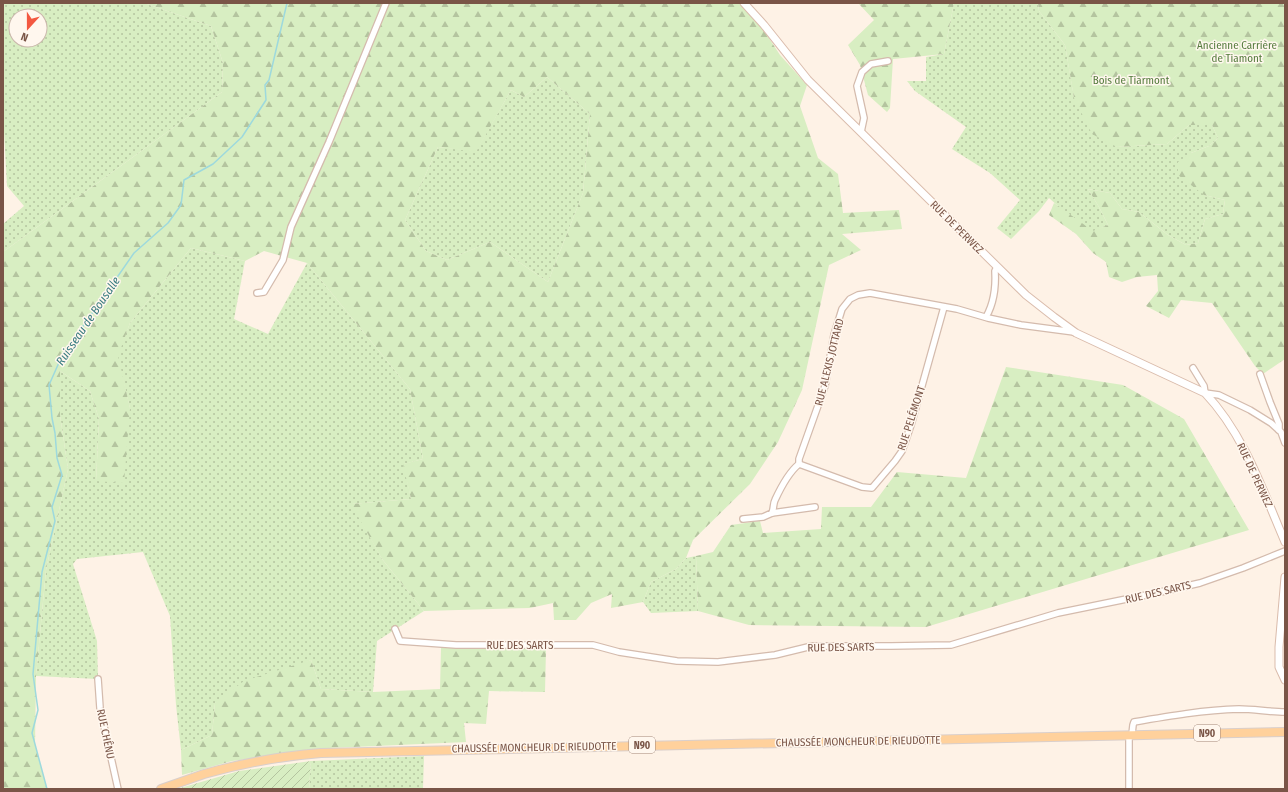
<svg xmlns="http://www.w3.org/2000/svg" width="1288" height="792" font-family="'Fira Sans Condensed',sans-serif">
	<style>
		.grass { fill: url(#grass-dots); fill-rule: evenodd }
		.forest { fill: url(#forest-firs); fill-rule: evenodd }
		.garden { fill: url(#garden-furrows) }
		.lines { fill: none; stroke-linecap: round; stroke-linejoin: round }
		.stream { stroke: #9dd9dd; stroke-width: 1.5 }
		.street-casing { stroke: #d4bbad; stroke-width: 8 }
		.secondary-casing { stroke: #dabcac; stroke-width: 9 }
		.primary-casing { stroke: #dacfcb; stroke-width: 10 }
		.street { stroke: #fff; stroke-width: 5.5 }
		.secondary { stroke: #fff; stroke-width: 7 }
		.primary { stroke: #ffd19c; stroke-width: 8 }
		.labels { text-anchor: middle; stroke-width: 3; stroke-linejoin: round; paint-order: stroke }
		.shield { fill: #fff7ee; stroke: #a28679; stroke-width: 1 }
		.shield-label { font-size: 10px; font-weight: bold; fill: #7a5547 }
		.park-label { font-size: 11px; fill: #547b3c; stroke: #fff7ee }
		.street-label { font-size: 11px; fill: #7a5547; stroke: #fff7ee }
		.water-label { font-size: 12px; font-style: italic; fill: #3a7c81; stroke: #fff7ee }
	</style>
	<defs>
		<pattern id="grass-dots" width="8" height="8" patternUnits="userSpaceOnUse"><rect width="8" height="8" fill="#d8eec2"/><path d="M2 2h.1M6 6h.1" fill="none" stroke="#b4c49f" stroke-width="1.8" stroke-linecap="round"/></pattern>
		<pattern id="forest-firs" width="22" height="20" patternUnits="userSpaceOnUse"><rect width="22" height="20" fill="#d8eec2"/><path d="M5 1l3.5 6h-7zM16 11l3.5 6h-7z" fill="#b4c49f"/></pattern>
		<pattern id="garden-furrows" width="10" height="10" patternUnits="userSpaceOnUse"><rect width="10" height="10" fill="#d8eec2"/><path d="M-1 1l2-2M0 10L10 0M9 11l2-2" fill="none" stroke="#b4c49f"/></pattern>
	</defs>
	<rect width="100%" height="100%" fill="#fef2e6"/>
	<g class="grass">
		<path d="M3 3H144L211 26 223 63 222 92 3 252V224L24 206 7 186 4 131 3 130ZM16 16H40V40H16Z"/>
		<polygon points="954,3 1038,3 1039,11 1065,45 1074,97 1117,147 1167,144 1189,125 1212,125 1218,138 1209,146 1191,153 1204,195 1225,200 1223,214 1205,219 1198,243 1186,245 1168,235 1139,212 1122,209 1110,193 1088,189 1099,207 1108,225 1093,232 1068,215 1049,198 1039,211 1011,239 997,228 1020,200 990,173 952,149 966,127 915,91 907,81 926,81 926,57 944,54"/>
		<polygon points="547,77 590,114 583,193 548,282 490,242 447,260 426,251 405,220 438,147 476,151 511,90 524,97"/>
		<polygon points="191,248 245,261 234,319 268,334 307,263 410,389 423,459 404,464 411,499 352,504 382,559 424,611 377,641 373,692 321,689 311,660 215,703 212,735 181,750 176,705 170,616 143,552 77,559 73,564 97,641 98,679 36,676 46,570 68,469 60,415 60,371 90,391 99,419 96,481 130,408 117,356 130,323"/>
		<polygon points="696,556 698,611 651,613 643,602 651,582 676,569 686,558"/>
		<polygon points="424,756 423,789 309,789 311,761"/>
	</g>
	<g class="forest">
		<path d="M144 3H746L780 55 807 85 800 106 818 158 838 174 843 213 899 210 902 229 842 234 861 250 829 265 802 390 778 442 750 484 693 540 686 558 676 569 651 582 643 602 611 608 612 594 591 603 576 620H554L553 603 530 608 424 611 382 559 351 504 411 499 403 464 423 459 410 389 307 263 264 251 245 261 191 248 130 323 118 356 130 408 124 483 96 481 99 419 90 391 60 371V415L68 469 46 570 36 676 35 745 47 789H3V252L222 92 223 63 211 26ZM547 77 590 114 583 193 548 282 490 242 447 260 426 251 405 220 438 147 476 152 511 90 524 97Z"/>
		<polygon points="858,3 954,3 944,54 893,59 890,108 887,112 868,95 860,65 848,45 874,20"/>
		<polygon points="1038,3 1285,3 1285,359 1263,374 1255,366 1212,303 1181,300 1169,318 1146,306 1158,291 1157,275 1137,277 1122,282 1109,277 1106,262 1093,253 1076,234 1049,215 1054,203 1093,231 1108,225 1099,207 1088,189 1110,193 1122,209 1139,212 1168,235 1186,245 1198,243 1205,219 1223,214 1225,200 1204,195 1178,175 1178,162 1191,153 1209,146 1218,138 1212,125 1189,125 1167,144 1117,147 1092,134 1074,98 1065,45 1039,11"/>
		<polygon points="1006,367 1123,385 1184,419 1249,530 926,627 749,625 698,611 696,556 713,552 731,525 760,521 763,533 821,529 822,507 871,507 897,472 966,478"/>
		<polygon points="441,648 546,649 545,692 489,691 486,724 464,723 466,742 330,748 232,761 182,775 181,750 212,735 215,703 244,681 311,660 321,689 373,692 440,689"/>
	</g>
	<polygon class="garden" points="311,761 309,789 177,789 239,771"/>
	<g class="lines">
		<polyline class="stream" points="47,789 32,733 38,710 33,674 42,572 55,521 52,507 62,475 57,458 55,433 52,418 49,385 61,358 134,253 168,223 181,205 184,180 213,164 242,137 266,100 265,85 269,80 287,3"/>
		<g class="street-casing">
			<g id="street">
				<polyline points="861,132 864,118 857,86 862,72 871,64 888,61"/>
				<polyline points="257,293 264,292 283,260 291,227 329,142 386,3"/>
				<path d="M986 317C994 303 996 288 995 271L997 267"/>
				<polyline points="1193,368 1204,386 1205,393 1219,395 1250,410 1271,423 1281,432 1285,443"/>
				<polyline points="1260,374 1270,402 1279,424 1279,430"/>
				<polyline points="799,464 862,487 872,488 895,461 902,451 911,425 944,307"/>
				<polyline points="772,513 815,507"/>
				<path d="M743 519 763 517 772 513C774 508 773 504 775 500 781 487 788 473 799 464V459L825 386 834 335 842 309 850 299 858 295 870 293 957 309 988 318 1021 325 1074 332"/>
				<polyline points="395,629 400,641 456,645 593,645 619,652 677,661 718,662 775,655 812,646 891,646 951,645 1058,613 1156,593 1200,583 1243,568 1285,551"/>
				<polyline points="98,679 100,708 118,789"/>
				<path d="M1132 734 1133 725 1134 722C1169 716 1204 710 1239 709 1254 709 1270 712 1285 712"/>
				<polyline points="1129,735 1129,789"/>
			</g>
		</g>
		<g class="secondary-casing">
			<g id="secondary">
				<path d="M744 3 764 25 808 80 1026 295 1054 317 1076 333 1205 393C1244 434 1263 491 1285 542"/>
				<polyline points="1285,577 1279,647 1279,667 1285,680"/>
			</g>
		</g>
		<g class="primary-casing">
			<path id="primary" d="M161 789C175 784 190 779 204 774 243 763 282 756 321 753L1285 732"/>
		</g>
		<use href="#street" class="street"/>
		<use href="#secondary" class="secondary"/>
		<use href="#primary" class="primary"/>
	</g>
	<g class="labels">
		<g class="shield">
			<rect x="1194" y="725" width="26" height="16" rx="3"/>
			<rect x="629" y="737" width="26" height="16" rx="3"/>
		</g>
		<g class="shield-label">
			<text x="1207" y="737">N90</text>
			<text x="642" y="749">N90</text>
		</g>
		<g class="park-label">
			<text x="1237" y="49">Ancienne Carrière<tspan x="1237" dy="13">de Tiamont</tspan></text>
			<text x="1131" y="84">Bois de Tiarmont</text>
		</g>
		<g class="street-label">
			<text transform="translate(957 227) rotate(45)" y="4">RUE DE PERWEZ</text>
			<text transform="translate(829 362) rotate(-76)" y="4">RUE ALEXIS JOTTARD</text>
			<text transform="translate(911 418) rotate(-72)" y="4">RUE PELÉMONT</text>
			<text transform="translate(1255 475) rotate(65)" y="4">RUE DE PERWEZ</text>
			<text transform="translate(1158 592) rotate(-13)" y="4">RUE DES SARTS</text>
			<text x="520" y="649">RUE DES SARTS</text>
			<text transform="translate(841 647) rotate(-1)" y="4">RUE DES SARTS</text>
			<text transform="translate(106 734) rotate(78)" y="4">RUE CHÊNU</text>
			<text transform="translate(858 741) rotate(-1)" y="4">CHAUSSÉE MONCHEUR DE RIEUDOTTE</text>
			<text transform="translate(534 747) rotate(-1)" y="4">CHAUSSÉE MONCHEUR DE RIEUDOTTE</text>
		</g>
		<g class="water-label">
			<text transform="translate(88 321) rotate(-56)" y="4">Ruisseau de Bousalle</text>
		</g>
	</g>
	<rect width="1288" height="792" fill="none" stroke="#7a5547" stroke-width="8"/>
	<g transform="translate(28 28) rotate(201)"><circle r="19" fill="#fff7ee" stroke="#cab6ab"/>
	<path d="M0-3L7 15L0 10L-7 15Z" fill="#f35840"/>
	<text y="-6" font-size="11" font-weight="bold" text-anchor="middle" fill="#7a5547">N</text>
	</g>
</svg>
